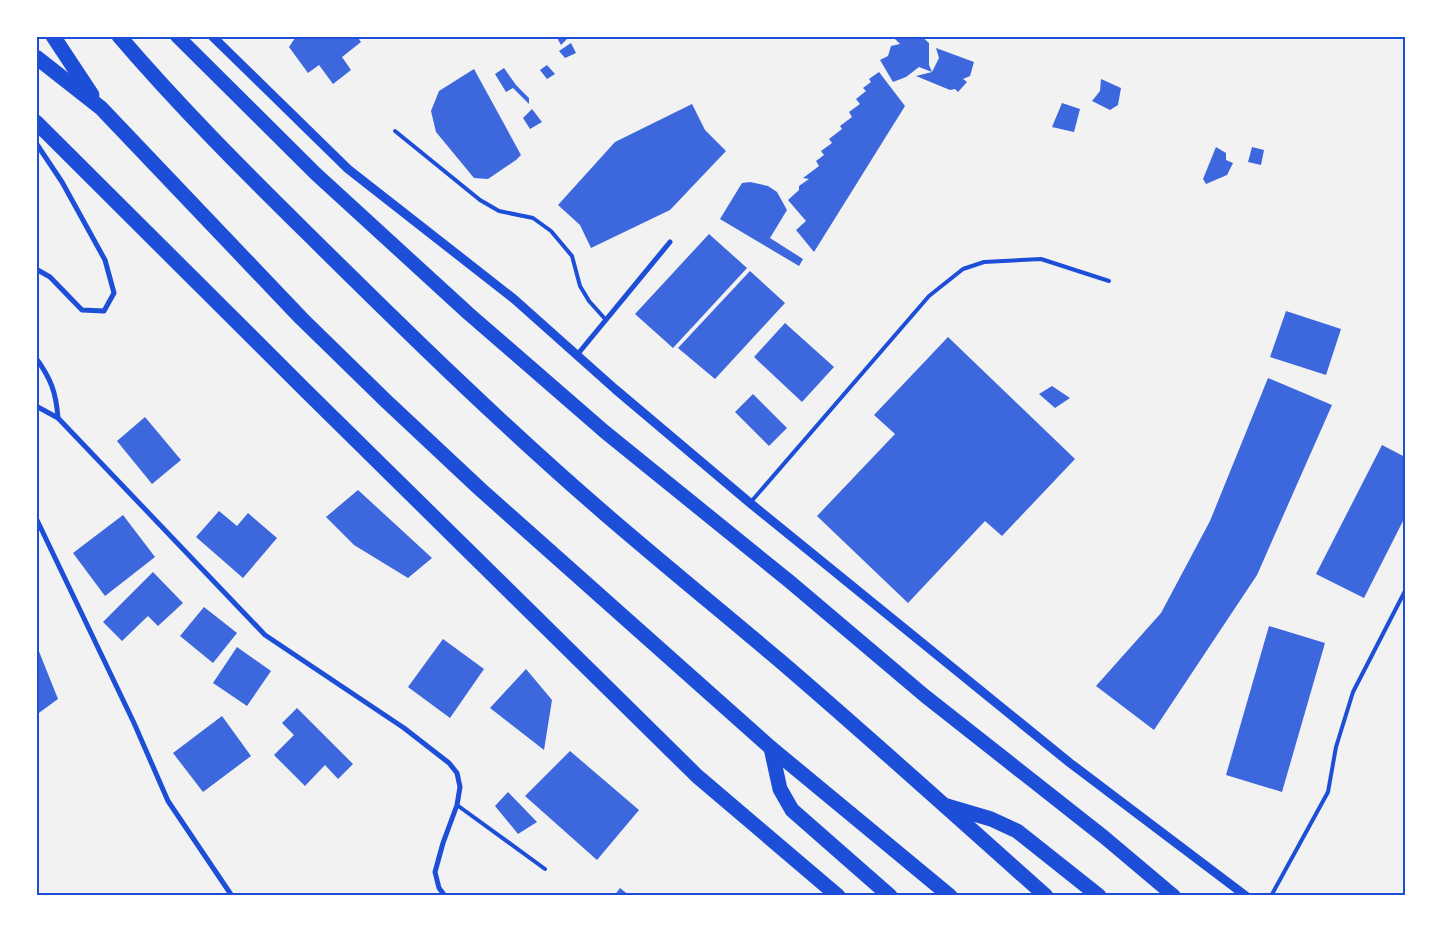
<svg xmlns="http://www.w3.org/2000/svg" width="1441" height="932" font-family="Karla,sans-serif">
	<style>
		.building { fill: #3d67dc }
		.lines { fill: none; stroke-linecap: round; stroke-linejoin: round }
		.service { stroke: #1d4ed8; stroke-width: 4 }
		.minor { stroke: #1d4ed8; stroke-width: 5 }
		.tertiary { stroke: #1d4ed8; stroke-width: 9 }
		.trunk { stroke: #1d4ed8; stroke-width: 14 }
		.motorway { stroke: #1d4ed8; stroke-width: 15 }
		.neatline { fill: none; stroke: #1d4ed8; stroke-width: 2 }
	</style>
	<rect width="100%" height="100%" fill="#f2f2f2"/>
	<g class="building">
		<polygon points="294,36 357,36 361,42 342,57 351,70 333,84 319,65 308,73 289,47 295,38"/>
		<polygon points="556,36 570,36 561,45"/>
		<polygon points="892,36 921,36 929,43 929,65 932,72 919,67 906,77 893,82 880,60 888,56 891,46 900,44"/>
		<polygon points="571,43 576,53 565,58 559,51"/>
		<polygon points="936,48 974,62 970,76 963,79 967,82 958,92 955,89 950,90 916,76 932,72 939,58"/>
		<polygon points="547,65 555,74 547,79 540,70"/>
		<polygon points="504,68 516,85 529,98 529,104 513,88 506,92 495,74"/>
		<polygon points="474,69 521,155 516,160 488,179 474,178 436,132 431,111 439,91"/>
		<polygon points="879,72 905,106 814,252 796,230 806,221 788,200 799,190 799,186 809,179 803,178 819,166 816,161 824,155 821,151 832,143 829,139 842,129 840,126 852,117 849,112 860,104 856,99 866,91 863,88 871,82 869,79"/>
		<polygon points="1101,79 1121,88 1118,105 1110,110 1092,101 1100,91"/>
		<polygon points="1062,103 1080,109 1074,132 1052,127"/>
		<polygon points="692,104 705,130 726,151 670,210 591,248 580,225 558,205 615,142"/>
		<polygon points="532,109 542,122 530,129 523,118"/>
		<polygon points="1216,147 1226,153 1226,160 1233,163 1227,175 1206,184 1203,179"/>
		<polygon points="1252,147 1264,150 1261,165 1248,162"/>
		<polygon points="750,182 768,186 777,192 787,210 770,238 803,259 799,266 720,219 742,183"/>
		<polygon points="709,234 747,268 673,348 635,314"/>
		<polygon points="750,271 785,303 715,379 678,348"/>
		<polygon points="1286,311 1341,329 1326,375 1270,357"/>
		<polygon points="785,323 834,367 802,402 754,357"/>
		<polygon points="948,337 1075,459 1002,536 985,521 908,603 817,516 895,434 874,415"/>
		<polygon points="1268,378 1332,405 1257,575 1154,730 1096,686 1161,613 1210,521"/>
		<polygon points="1052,386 1070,398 1055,408 1039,394"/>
		<polygon points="753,394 787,428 769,446 735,412"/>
		<polygon points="145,417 181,460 152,484 117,441"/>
		<polygon points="1382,445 1405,457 1405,517 1364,598 1316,574"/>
		<polygon points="358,490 432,558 408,578 354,545 326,517"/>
		<polygon points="219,511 237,526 248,513 277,538 243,578 196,537"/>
		<polygon points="123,515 155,557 105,596 73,553"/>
		<polygon points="153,572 183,603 158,626 148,616 122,641 103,622"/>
		<polygon points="204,607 237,633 213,663 180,636"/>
		<polygon points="1269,626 1325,643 1282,792 1226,775"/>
		<polygon points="443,639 484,669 450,718 408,687"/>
		<polygon points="36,644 58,699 36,715"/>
		<polygon points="237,647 271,671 247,706 213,683"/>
		<polygon points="526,669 552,700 544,750 490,708"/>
		<polygon points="297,708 353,764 338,779 325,765 305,786 274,755 294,735 282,723"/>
		<polygon points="222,716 251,756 203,792 173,753"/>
		<polygon points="570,751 639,810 597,860 525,796"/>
		<polygon points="508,792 537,822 518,834 495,806"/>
		<polygon points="620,888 630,896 614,896"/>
	</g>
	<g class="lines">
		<g class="service">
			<polyline points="395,131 480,200 499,211 533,218 551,231 572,256 580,286 589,301 606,320"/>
			<polyline points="750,503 929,296 963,269 984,262 1041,259 1109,281"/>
			<polyline points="457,805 545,869"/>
			<polyline points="1271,896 1328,792 1336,747 1353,692 1405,591"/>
		</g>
		<g class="minor">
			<polyline points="36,143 62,182 105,260 114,293 104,311 82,310 50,277 36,269"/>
			<polyline points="577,355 670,242"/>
			<path d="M36 358C51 379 56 392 58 418"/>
			<polyline points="36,406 58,418 265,635 404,728 449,763 457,773 460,787 457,805 443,843 435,872 439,888 445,896"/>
			<polyline points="36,518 134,723 168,801 232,896"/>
		</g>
		<polyline class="tertiary" points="212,36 348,169 514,299 615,389 750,503 1070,763 1246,896"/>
		<polyline class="trunk" points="177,36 316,174 469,314 605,432 789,581 925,696 1104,837 1174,896"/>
		<g class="motorway">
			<polyline points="53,36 92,95"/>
			<path d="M119 36C179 106 243 170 308 234 404 329 501 424 604 513 662 563 721 611 779 660 869 737 957 817 1046 896"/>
			<polyline points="36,57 101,108 301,318 386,401 480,489 771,748 950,896"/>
			<polyline points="36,122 306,391 697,776 838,896"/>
			<polyline points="771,748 780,789 792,810 890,896"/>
			<polyline points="947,806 991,819 1017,831 1099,896"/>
		</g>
	</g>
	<rect width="1441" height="932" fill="none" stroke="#ffffff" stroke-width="75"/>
	<rect x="38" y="38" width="1366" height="856" class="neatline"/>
</svg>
